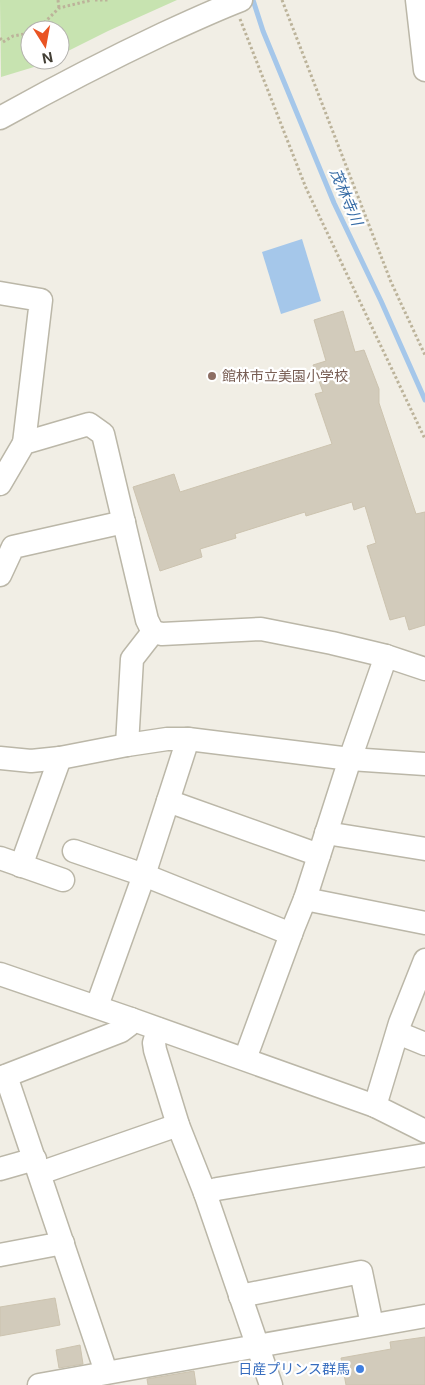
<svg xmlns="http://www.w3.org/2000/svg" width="425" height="1385" font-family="Inter,'Noto Sans JP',sans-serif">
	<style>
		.green { fill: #c7e3b0 }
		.water { fill: #a5c7ea }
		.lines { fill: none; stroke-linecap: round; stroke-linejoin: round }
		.stream { stroke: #a5c7ea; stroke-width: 5 }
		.building { fill: #d2cbbb; stroke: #ccc3af }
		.minor-casing { stroke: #bbb7a8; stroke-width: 25 }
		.path { stroke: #bcb39a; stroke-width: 3; stroke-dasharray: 2.5 2.5; stroke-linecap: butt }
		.minor { stroke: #fff; stroke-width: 22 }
		.education-dot { fill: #8d6e63; stroke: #fff; stroke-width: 2 }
		.shop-dot { fill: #3f7fe0; stroke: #fff; stroke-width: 2 }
		.labels { text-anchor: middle; stroke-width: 4.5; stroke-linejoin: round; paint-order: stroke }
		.education-label { font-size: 14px; fill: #785e54; stroke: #fff; text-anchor: start }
		.shop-label { font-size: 14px; fill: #366cbe; stroke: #fff; text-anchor: end }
		.water-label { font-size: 15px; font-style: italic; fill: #376ca6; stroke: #fff }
	</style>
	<rect width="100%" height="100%" fill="#f1eee5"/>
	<polygon class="green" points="0,0 177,0 108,31 60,55 60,30 30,30 30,60 49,60 34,67 1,77"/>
	<polygon class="water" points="302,239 321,301 281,314 262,252"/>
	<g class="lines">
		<polyline class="stream" points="253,0 263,31 334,203 381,301 425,400"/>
	</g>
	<g class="building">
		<polygon points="343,311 355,352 364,350 379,389 379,403 416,514 425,512 425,625 409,630 405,616 390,620 367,546 376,543 365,506 354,510 352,502 306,516 305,512 235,534 236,538 200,549 202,557 160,571 133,487 174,474 180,492 332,444 315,394 323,392 313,365 326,361 314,320"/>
		<polygon points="55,1298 60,1325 0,1336 0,1307"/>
		<polygon points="425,1337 425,1385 346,1385 341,1358 391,1349 390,1342"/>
		<polygon points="80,1345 83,1364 59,1368 56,1350"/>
		<polygon points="194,1371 196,1385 148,1385 147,1379"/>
	</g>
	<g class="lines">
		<g class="minor-casing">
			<g id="minor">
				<polyline points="417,0 425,70"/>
				<path d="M0 118C54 88 108 60 163 34 189 22 215 10 241 0"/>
				<polyline points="0,293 41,300 24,443"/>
				<polyline points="0,484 24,443 89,424 103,434 147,620 153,632"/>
				<polyline points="0,575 13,547 124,522"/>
				<polyline points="153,632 162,634 261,629 332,643 386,656 425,669"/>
				<polyline points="127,745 132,659 153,632"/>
				<polyline points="0,758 31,761 60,758 127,745 167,739 188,739 350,759 425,764"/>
				<polyline points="168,801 319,855"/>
				<polyline points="326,833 425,849"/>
				<polyline points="74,851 144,875 291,934"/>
				<polyline points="0,858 63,880"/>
				<polyline points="21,866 60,758"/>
				<polyline points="305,899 425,923"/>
				<polyline points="0,974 131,1019 375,1106 425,1131"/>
				<polyline points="97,1006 144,875 188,739"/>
				<polyline points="158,1029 154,1043 155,1050 178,1125 205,1193 271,1385"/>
				<polyline points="398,1033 425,1044"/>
				<polyline points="245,1059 294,926 305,899 350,759 386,656"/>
				<polyline points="6,1076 103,1363 104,1373"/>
				<polyline points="0,1078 121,1031 129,1025 131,1019"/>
				<polyline points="375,1106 400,1023 425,960"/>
				<polyline points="0,1169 35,1159"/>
				<polyline points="40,1173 178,1125"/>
				<polyline points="205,1193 217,1189 425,1155"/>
				<polyline points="0,1255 63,1243"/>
				<polyline points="240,1296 361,1272 372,1325"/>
				<polyline points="39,1385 425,1316"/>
			</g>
		</g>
		<g class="path">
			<polyline points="58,0 59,8"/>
			<polyline points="95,0 109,0"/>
			<polyline points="282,0 391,282 425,355"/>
			<polyline points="240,19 306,188 425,439"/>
			<polyline points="37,30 59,8 92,0"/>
			<polyline points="0,38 3,42 13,36 30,33"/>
		</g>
		<use href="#minor" class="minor"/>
	</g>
	<circle class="education-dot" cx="212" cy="376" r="5"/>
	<circle class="shop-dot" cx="360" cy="1369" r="5"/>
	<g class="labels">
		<g class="education-label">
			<text x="222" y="381">館林市立美園小学校</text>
		</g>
		<g class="shop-label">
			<text x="350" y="1374">日産プリンス群馬</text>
		</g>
		<g class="water-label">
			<text transform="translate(346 197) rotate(67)" y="5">茂林寺川</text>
		</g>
	</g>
	<g transform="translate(45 45) rotate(169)"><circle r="24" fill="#ffffff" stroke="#b4b2ae"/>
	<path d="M0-4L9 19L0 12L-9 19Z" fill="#e95423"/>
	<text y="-8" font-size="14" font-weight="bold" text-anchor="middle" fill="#433f35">N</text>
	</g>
</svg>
